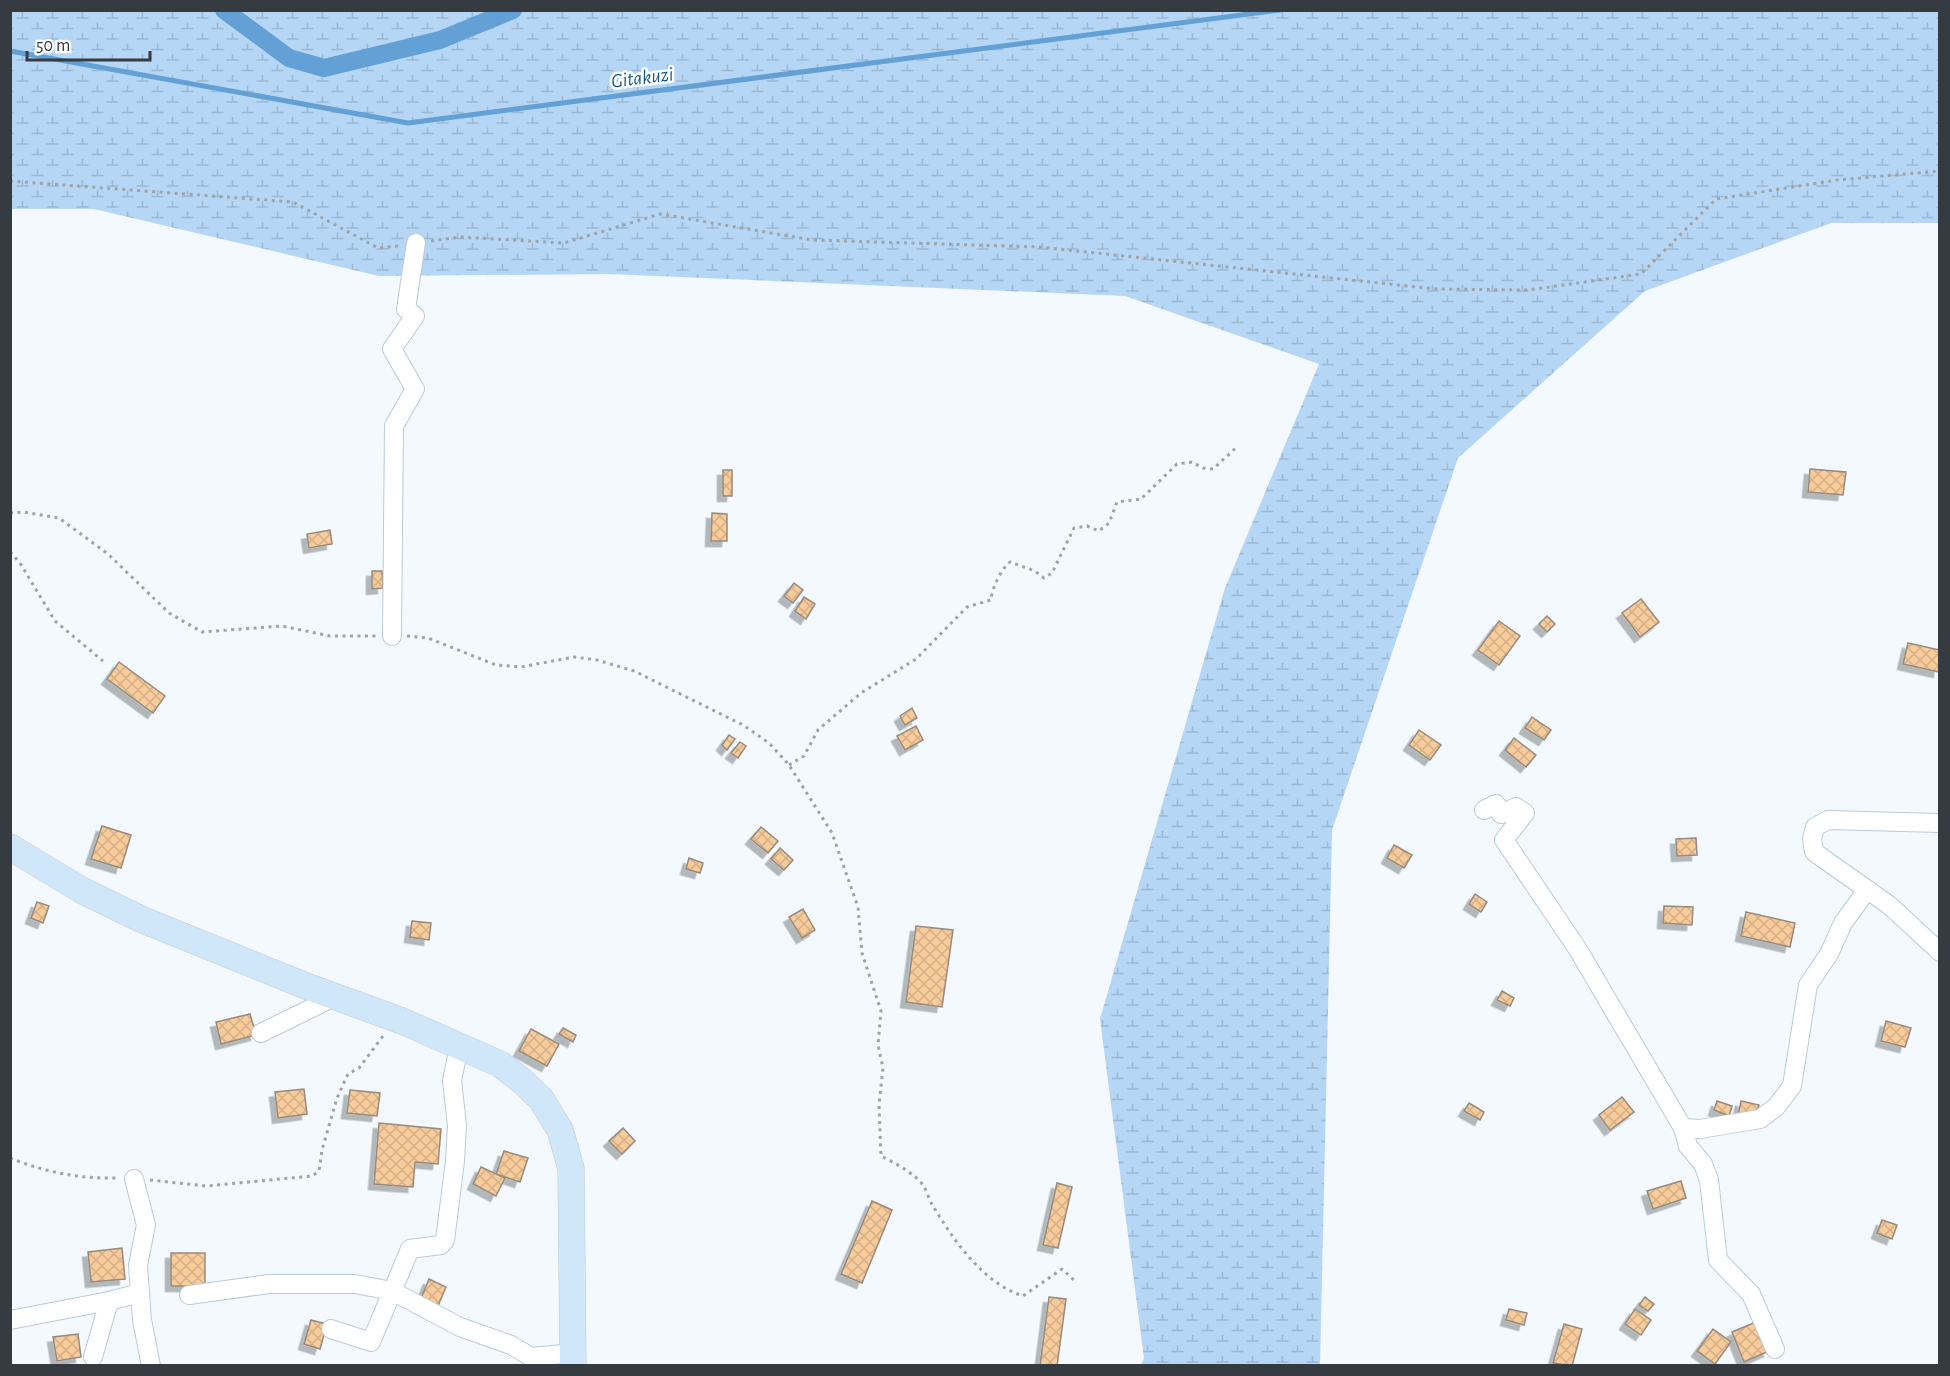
<svg xmlns="http://www.w3.org/2000/svg" width="1950" height="1376" font-family="'Alegreya Sans',sans-serif">
	<style>
		.wetland { fill: url(#wetland-marsh) }
		.lines { fill: none; stroke-linecap: round; stroke-linejoin: round }
		.stream { stroke: #63a0d6; stroke-width: 5 }
		.canal { stroke: #63a0d6; stroke-width: 18 }
		.building { fill: url(#building-cross-hatch); stroke: #978b7e; stroke-width: 1.5; filter: url(#shadow) }
		.street-casing { stroke: #bccad7; stroke-width: 20 }
		.secondary-casing { stroke: #bccad7; stroke-width: 27 }
		.path { stroke: #9ea4a9; stroke-width: 3; stroke-dasharray: 3 4.5; stroke-linecap: butt }
		.street { stroke: #fff; stroke-width: 18 }
		.secondary { stroke: #d0e7fa; stroke-width: 26 }
		.labels { text-anchor: middle; stroke-width: 5; stroke-linejoin: round; paint-order: stroke }
		.water-label { font-size: 20px; font-style: italic; fill: #13588b; stroke: #fff }
	</style>
	<defs>
		<pattern id="wetland-marsh" width="20" height="14" patternUnits="userSpaceOnUse" patternTransform="scale(1.5)"><rect width="20" height="14" fill="#b5d6f5"/><path d="M1 5h8M5 5V1M11 12h8M15 12V8" fill="none" stroke="#9cb9d3"/></pattern>
		<pattern id="building-cross-hatch" width="8" height="8" patternUnits="userSpaceOnUse" patternTransform="scale(1.5)"><rect width="8" height="8" fill="#f8cb9a"/><path d="M0 0l8 8M0 8l8-8" fill="none" stroke="#d5af86"/></pattern>
		<filter id="shadow"><feDropShadow dx="-5.5" dy="5.5" stdDeviation="0" flood-color="#0004"/></filter>
	</defs>
	<rect width="100%" height="100%" fill="#f3f9fe"/>
	<polygon class="wetland" points="10,11 1939,11 1939,223 1831,223 1645,291 1458,458 1332,830 1320,1365 1141,1365 1144,1358 1100,1019 1225,588 1319,364 1125,296 609,274 379,276 94,209 11,209"/>
	<g class="lines">
		<polyline class="stream" points="10,51 408,123 1280,10"/>
		<polyline class="canal" points="224,10 289,58 324,68 440,40 513,10"/>
	</g>
	<g class="building">
		<polygon points="1810,469 1846,472 1843,495 1808,492"/>
		<rect x="723" y="470" width="9" height="26"/>
		<polygon points="712,513 727,514 727,541 711,541"/>
		<polygon points="330,530 332,544 309,548 307,534"/>
		<polygon points="372,571 382,571 383,588 372,589"/>
		<polygon points="794,583 803,590 793,603 784,596"/>
		<polygon points="804,597 815,604 806,619 795,611"/>
		<polygon points="1641,599 1659,622 1640,637 1622,613"/>
		<polygon points="1547,616 1555,624 1547,632 1539,624"/>
		<polygon points="1499,621 1520,636 1499,665 1478,650"/>
		<polygon points="1908,643 1940,650 1939,672 1903,664"/>
		<polygon points="119,662 165,696 153,713 107,679"/>
		<polygon points="912,708 917,718 905,725 900,716"/>
		<polygon points="1532,717 1551,730 1544,740 1525,728"/>
		<polygon points="916,726 923,740 905,750 897,736"/>
		<polygon points="1419,730 1441,745 1430,760 1409,745"/>
		<polygon points="729,735 735,739 727,750 722,745"/>
		<polygon points="1514,738 1536,755 1526,767 1505,750"/>
		<polygon points="740,742 746,746 738,758 731,753"/>
		<polygon points="102,826 131,835 121,868 91,859"/>
		<polygon points="761,827 778,841 768,853 751,839"/>
		<polygon points="1696,838 1697,855 1677,856 1676,839"/>
		<polygon points="1394,845 1412,855 1404,868 1387,858"/>
		<polygon points="780,848 793,860 784,870 771,859"/>
		<polygon points="689,858 703,863 700,873 686,869"/>
		<polygon points="1475,894 1487,902 1481,912 1469,904"/>
		<polygon points="37,902 49,906 43,923 31,918"/>
		<polygon points="1664,906 1693,907 1692,925 1663,923"/>
		<polygon points="803,909 815,930 802,938 789,917"/>
		<polygon points="1746,912 1795,923 1790,947 1741,936"/>
		<polygon points="412,921 431,923 429,940 410,937"/>
		<polygon points="916,926 953,930 942,1007 906,1002"/>
		<polygon points="1502,991 1514,998 1510,1006 1497,1000"/>
		<polygon points="250,1014 256,1035 221,1044 216,1022"/>
		<polygon points="1886,1021 1911,1028 1905,1047 1881,1041"/>
		<polygon points="563,1028 576,1035 573,1042 559,1034"/>
		<polygon points="531,1029 559,1044 547,1066 519,1051"/>
		<polygon points="304,1089 307,1114 278,1118 275,1092"/>
		<polygon points="350,1090 380,1093 377,1116 347,1113"/>
		<polygon points="1622,1097 1634,1112 1610,1130 1599,1115"/>
		<polygon points="1717,1101 1732,1106 1729,1116 1714,1110"/>
		<polygon points="1741,1101 1759,1105 1755,1119 1738,1116"/>
		<polygon points="1469,1103 1484,1112 1480,1120 1464,1111"/>
		<polygon points="379,1123 441,1129 438,1164 415,1162 413,1187 374,1184"/>
		<polygon points="623,1128 635,1141 622,1154 609,1141"/>
		<polygon points="504,1151 528,1158 520,1182 496,1174"/>
		<polygon points="481,1167 505,1178 496,1196 473,1184"/>
		<polygon points="1681,1181 1686,1198 1653,1209 1647,1191"/>
		<polygon points="1057,1183 1072,1187 1058,1248 1043,1245"/>
		<polygon points="872,1201 892,1210 862,1283 841,1274"/>
		<polygon points="1882,1220 1897,1225 1892,1239 1877,1233"/>
		<polygon points="122,1248 125,1279 91,1282 88,1252"/>
		<rect x="171" y="1253" width="34" height="33"/>
		<polygon points="429,1279 446,1287 437,1308 420,1301"/>
		<polygon points="1049,1297 1066,1299 1057,1366 1040,1366"/>
		<polygon points="1645,1297 1654,1304 1648,1311 1639,1305"/>
		<polygon points="1509,1309 1527,1313 1524,1325 1506,1320"/>
		<polygon points="1635,1309 1651,1320 1641,1335 1625,1324"/>
		<polygon points="311,1320 327,1324 320,1349 304,1344"/>
		<polygon points="1756,1322 1769,1351 1744,1362 1732,1332"/>
		<polygon points="1564,1324 1582,1329 1572,1366 1553,1363"/>
		<polygon points="1713,1329 1731,1342 1715,1364 1697,1351"/>
		<polygon points="78,1334 81,1357 57,1361 53,1337"/>
	</g>
	<g class="lines">
		<g class="street-casing">
			<g id="street">
				<polyline points="392,636 394,426 415,389 392,349 415,316 406,309 416,243"/>
				<polyline points="1484,810 1496,804 1501,814 1516,807 1525,813 1504,840 1577,948 1683,1128"/>
				<polyline points="1940,823 1828,820 1815,827 1812,839 1814,852 1889,905 1940,952"/>
				<polyline points="261,1033 334,997"/>
				<polyline points="134,1179 146,1225 138,1265 142,1320 151,1366"/>
				<polyline points="189,1295 269,1284 355,1284 392,1291 460,1327 511,1345 531,1357 574,1353"/>
				<polyline points="10,1320 109,1301"/>
				<polyline points="331,1329 371,1342 410,1249 441,1245 445,1240 455,1161 457,1125 452,1081 459,1046"/>
				<polyline points="1775,1349 1751,1294 1718,1260 1709,1180 1703,1164 1688,1146 1683,1128 1700,1129 1760,1119 1776,1107 1792,1086 1808,985 1829,954 1843,923 1867,890"/>
				<polyline points="93,1357 109,1301 140,1293"/>
			</g>
		</g>
		<g class="secondary-casing">
			<polyline id="secondary" points="10,847 83,891 143,920 306,986 402,1021 500,1064 522,1081 541,1099 560,1130 571,1168 573,1366"/>
		</g>
		<g class="path">
			<polyline points="10,181 293,202 378,248 398,246"/>
			<polyline points="431,241 460,237 564,243 660,214 812,240 1039,247 1436,289 1528,290 1641,274 1716,199 1837,180 1940,171"/>
			<polyline points="10,513 24,512 59,518 108,554 169,613 202,632 282,626 330,636 377,636"/>
			<polyline points="10,552 20,563 55,621 103,661"/>
			<path d="M407 636 428 638 496 665 521 667 574 657 597 660 634 671 743 725 769 743 789 765 832 833 858 907 862 953 881 1011 878 1045 883 1068 879 1105 881 1156C895 1163 914 1173 923 1185 927 1191 929 1200 933 1206 954 1241 983 1283 1023 1296L1062 1269 1076 1282"/>
			<path d="M789 765 804 756 818 730 861 693 916 659 967 607 991 600C992 588 1001 569 1010 562L1035 571 1044 578 1052 573 1074 528 1087 526 1099 531 1109 523 1117 502 1141 499 1177 464 1192 462 1203 468 1213 469 1238 446"/>
			<path d="M10 1158C45 1172 79 1179 117 1178"/>
			<polyline points="150,1180 206,1186 312,1176 319,1171 322,1150 337,1098 348,1074 359,1068 383,1036"/>
		</g>
		<use href="#street" class="street"/>
		<use href="#secondary" class="secondary"/>
	</g>
	<g class="labels">
		<g class="water-label">
			<text transform="translate(642 77) rotate(-7)" y="7">Gitakuzi</text>
		</g>
	</g>
	<rect width="1950" height="1376" fill="none" stroke="#353b40" stroke-width="24"/>
	<path d="M27 51v9h123v-9" fill="none" stroke="#353b40" stroke-width="3"/>
	<text x="36" y="51" font-size="18" fill="#353b40" stroke="#ffffff" stroke-width="4.5" paint-order="stroke">50 m</text>
</svg>
